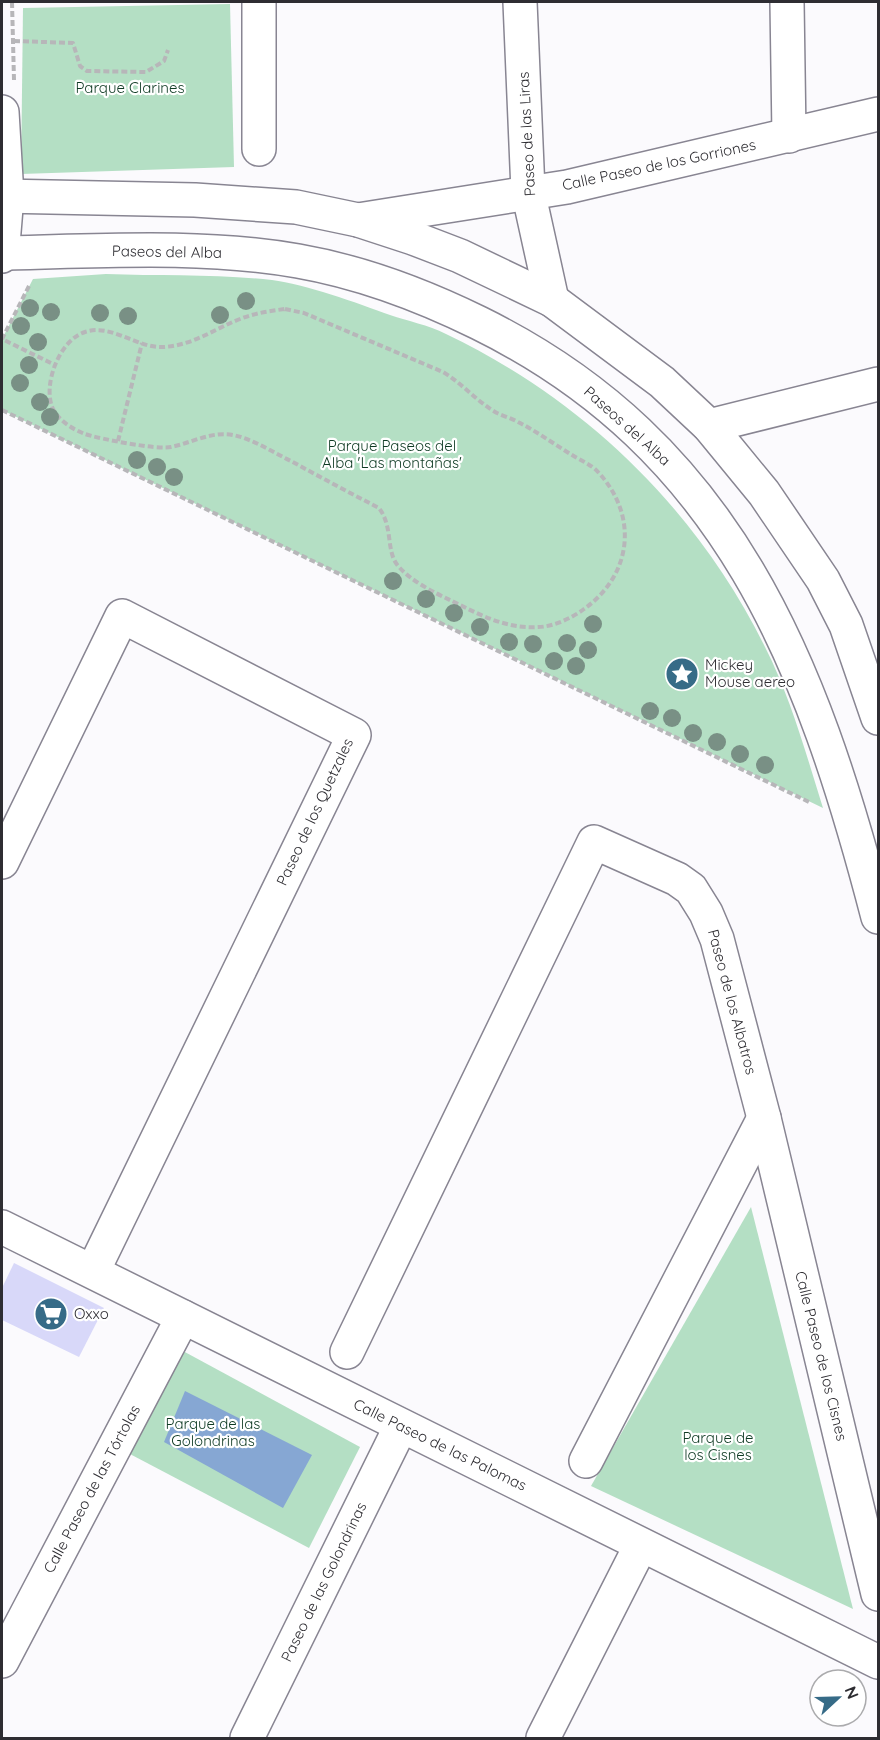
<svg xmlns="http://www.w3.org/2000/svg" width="880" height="1740" font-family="Quicksand,sans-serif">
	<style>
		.green { fill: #b4dfc4 }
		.water { fill: #86a7d3 }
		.building { fill: #d8d8f9 }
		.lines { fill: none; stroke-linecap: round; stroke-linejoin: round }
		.street-casing { stroke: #888592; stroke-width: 36 }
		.secondary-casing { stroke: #888592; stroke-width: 36 }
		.path { stroke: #b7b6b9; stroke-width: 4; stroke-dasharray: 6 3; stroke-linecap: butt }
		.street { stroke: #fff; stroke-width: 33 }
		.secondary { stroke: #fff; stroke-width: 33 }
		.tree { fill: #799085 }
		.labels { text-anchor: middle; stroke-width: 4.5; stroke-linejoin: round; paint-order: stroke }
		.park-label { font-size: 15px; fill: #0e3a23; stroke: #fff }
		.street-label { font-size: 15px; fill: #2e2d32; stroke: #fff }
		.poi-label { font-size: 15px; fill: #2e2d32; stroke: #fff; text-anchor: start }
	</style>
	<rect width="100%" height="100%" fill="#fbfafd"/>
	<g class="green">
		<polygon points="230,4 234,167 21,174 23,8"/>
		<path d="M106 274C161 276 218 274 272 280 305 284 357 303 390 315 408 321 428 325 446 334 584 400 697 509 765 647 791 698 806 754 823 808L2 410V339L33 279Z"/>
		<polygon points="751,1207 853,1609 591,1486"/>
		<polygon points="183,1351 360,1447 309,1548 128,1453"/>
	</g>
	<polygon class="water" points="185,1391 312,1455 283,1508 164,1442"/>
	<polygon class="building" points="14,1263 104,1308 79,1357 2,1320 2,1288"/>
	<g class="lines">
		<g class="street-casing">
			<g id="street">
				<polyline points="259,2 259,149"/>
				<polyline points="520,2 528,191 552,300"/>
				<polyline points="787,2 789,136"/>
				<polyline points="2,112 7,196 2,256"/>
				<polyline points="358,220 567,187 878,114"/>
				<polyline points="709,426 878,384"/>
				<polyline points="2,862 122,616 354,735 93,1271"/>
				<polyline points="2,1227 878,1662"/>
				<polyline points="347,1352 594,842 677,879 691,889 706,913 717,939 764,1118 878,1594"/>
				<polyline points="586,1461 764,1118"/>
				<polyline points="2,1661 183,1317"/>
				<polyline points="247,1738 401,1426"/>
				<polyline points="543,1738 641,1545"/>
			</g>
		</g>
		<g class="secondary-casing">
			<g id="secondary">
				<polyline points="2,196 195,200 296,207 358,220 413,238 460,256 552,300 662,382 709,426 764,493 823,580 846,625 878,718"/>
				<path d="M2 253C100 251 200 244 298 261 361 272 422 295 479 323 729 446 812 663 878 917"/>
			</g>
		</g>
		<g class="path">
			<polyline points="12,2 14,80"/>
			<polyline points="14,41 73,43 80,66 87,71 146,72 164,61 168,50"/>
			<polyline points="29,286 2,339 55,365"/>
			<path d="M285 309 304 313 443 372C463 384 476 401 497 413 503 416 511 418 518 422 536 431 554 444 572 455 580 460 592 465 598 472 639 516 632 575 584 609 572 618 553 627 538 627 506 629 480 615 452 601 435 593 411 581 399 567 385 552 394 528 379 508 350 493 320 477 291 461 272 452 253 439 233 435 211 431 191 443 171 447 157 450 100 439 85 434 74 430 59 421 53 409 42 386 59 340 85 332 111 323 138 349 164 347 194 345 214 329 240 319 255 313 270 311 285 309Z"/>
			<polyline points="2,410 809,802"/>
			<polyline points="118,441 142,343"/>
		</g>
		<use href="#street" class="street"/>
		<use href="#secondary" class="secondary"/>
	</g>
	<g class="tree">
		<circle cx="246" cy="301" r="9"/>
		<circle cx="30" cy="308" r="9"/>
		<circle cx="51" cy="312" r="9"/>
		<circle cx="100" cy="313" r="9"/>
		<circle cx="220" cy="315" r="9"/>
		<circle cx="128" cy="316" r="9"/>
		<circle cx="21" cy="326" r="9"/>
		<circle cx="38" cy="342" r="9"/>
		<circle cx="29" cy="365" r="9"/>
		<circle cx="20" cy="383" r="9"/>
		<circle cx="40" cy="402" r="9"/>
		<circle cx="50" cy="417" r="9"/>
		<circle cx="137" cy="460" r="9"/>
		<circle cx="157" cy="467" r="9"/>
		<circle cx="174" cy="477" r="9"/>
		<circle cx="393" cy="581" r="9"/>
		<circle cx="426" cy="599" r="9"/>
		<circle cx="454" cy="613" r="9"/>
		<circle cx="593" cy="624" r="9"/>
		<circle cx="480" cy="627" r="9"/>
		<circle cx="509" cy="642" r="9"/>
		<circle cx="567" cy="643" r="9"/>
		<circle cx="533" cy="644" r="9"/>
		<circle cx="588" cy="650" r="9"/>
		<circle cx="554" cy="661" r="9"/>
		<circle cx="576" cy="666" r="9"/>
		<circle cx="650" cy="711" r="9"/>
		<circle cx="672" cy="718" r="9"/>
		<circle cx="693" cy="733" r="9"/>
		<circle cx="717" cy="742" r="9"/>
		<circle cx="740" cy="754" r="9"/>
		<circle cx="765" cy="765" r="9"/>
	</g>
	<defs>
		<g id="sight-disc" transform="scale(1.725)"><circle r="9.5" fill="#366b87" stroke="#fff"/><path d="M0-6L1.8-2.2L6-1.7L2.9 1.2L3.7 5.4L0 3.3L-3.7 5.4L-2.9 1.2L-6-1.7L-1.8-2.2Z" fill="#fff"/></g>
		<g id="supermarket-disc" transform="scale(1.725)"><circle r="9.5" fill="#366b87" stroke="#fff"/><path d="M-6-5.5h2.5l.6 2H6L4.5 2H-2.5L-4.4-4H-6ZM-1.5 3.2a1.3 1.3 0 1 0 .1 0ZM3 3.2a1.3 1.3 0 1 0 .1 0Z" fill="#fff"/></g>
	</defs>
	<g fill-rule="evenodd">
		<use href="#sight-disc" x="682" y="674"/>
		<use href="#supermarket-disc" x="51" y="1314"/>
	</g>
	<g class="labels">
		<g class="park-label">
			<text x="130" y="93">Parque Clarines</text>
			<text x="392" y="451">Parque Paseos del<tspan x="392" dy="17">Alba 'Las montañas'</tspan></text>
			<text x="213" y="1429">Parque de las<tspan x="213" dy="17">Golondrinas</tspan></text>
			<text x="718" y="1443">Parque de<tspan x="718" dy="17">los Cisnes</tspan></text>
		</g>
		<g class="street-label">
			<text transform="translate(527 134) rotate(-93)" y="5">Paseo de las Liras</text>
			<text transform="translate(659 165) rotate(-12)" y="5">Calle Paseo de los Gorriones</text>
			<text transform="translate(167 252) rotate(1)" y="5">Paseos del Alba</text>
			<text transform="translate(627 426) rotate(42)" y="5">Paseos del Alba</text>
			<text transform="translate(315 812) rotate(-65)" y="5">Paseo de los Quetzales</text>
			<text transform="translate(732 1002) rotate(75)" y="5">Paseo de los Albatros</text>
			<text transform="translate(821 1356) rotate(76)" y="5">Calle Paseo de los Cisnes</text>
			<text transform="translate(440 1445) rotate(26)" y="5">Calle Paseo de las Palomas</text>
			<text transform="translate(92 1489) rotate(-62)" y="5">Calle Paseo de las Tórtolas</text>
			<text transform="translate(324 1582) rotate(-64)" y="5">Paseo de las Golondrinas</text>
		</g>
		<g class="poi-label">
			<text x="705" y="670">Mickey<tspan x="705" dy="17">Mouse aereo</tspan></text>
			<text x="74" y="1319">Oxxo</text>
		</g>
	</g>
	<rect width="880" height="1740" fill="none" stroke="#2e2d32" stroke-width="6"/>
	<g transform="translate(838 1698) rotate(68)"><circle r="28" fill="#ffffff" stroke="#ababad" stroke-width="1.5"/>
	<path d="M0-4.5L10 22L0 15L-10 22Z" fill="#366b87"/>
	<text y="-9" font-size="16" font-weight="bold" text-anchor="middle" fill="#2e2d32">N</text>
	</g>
</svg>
